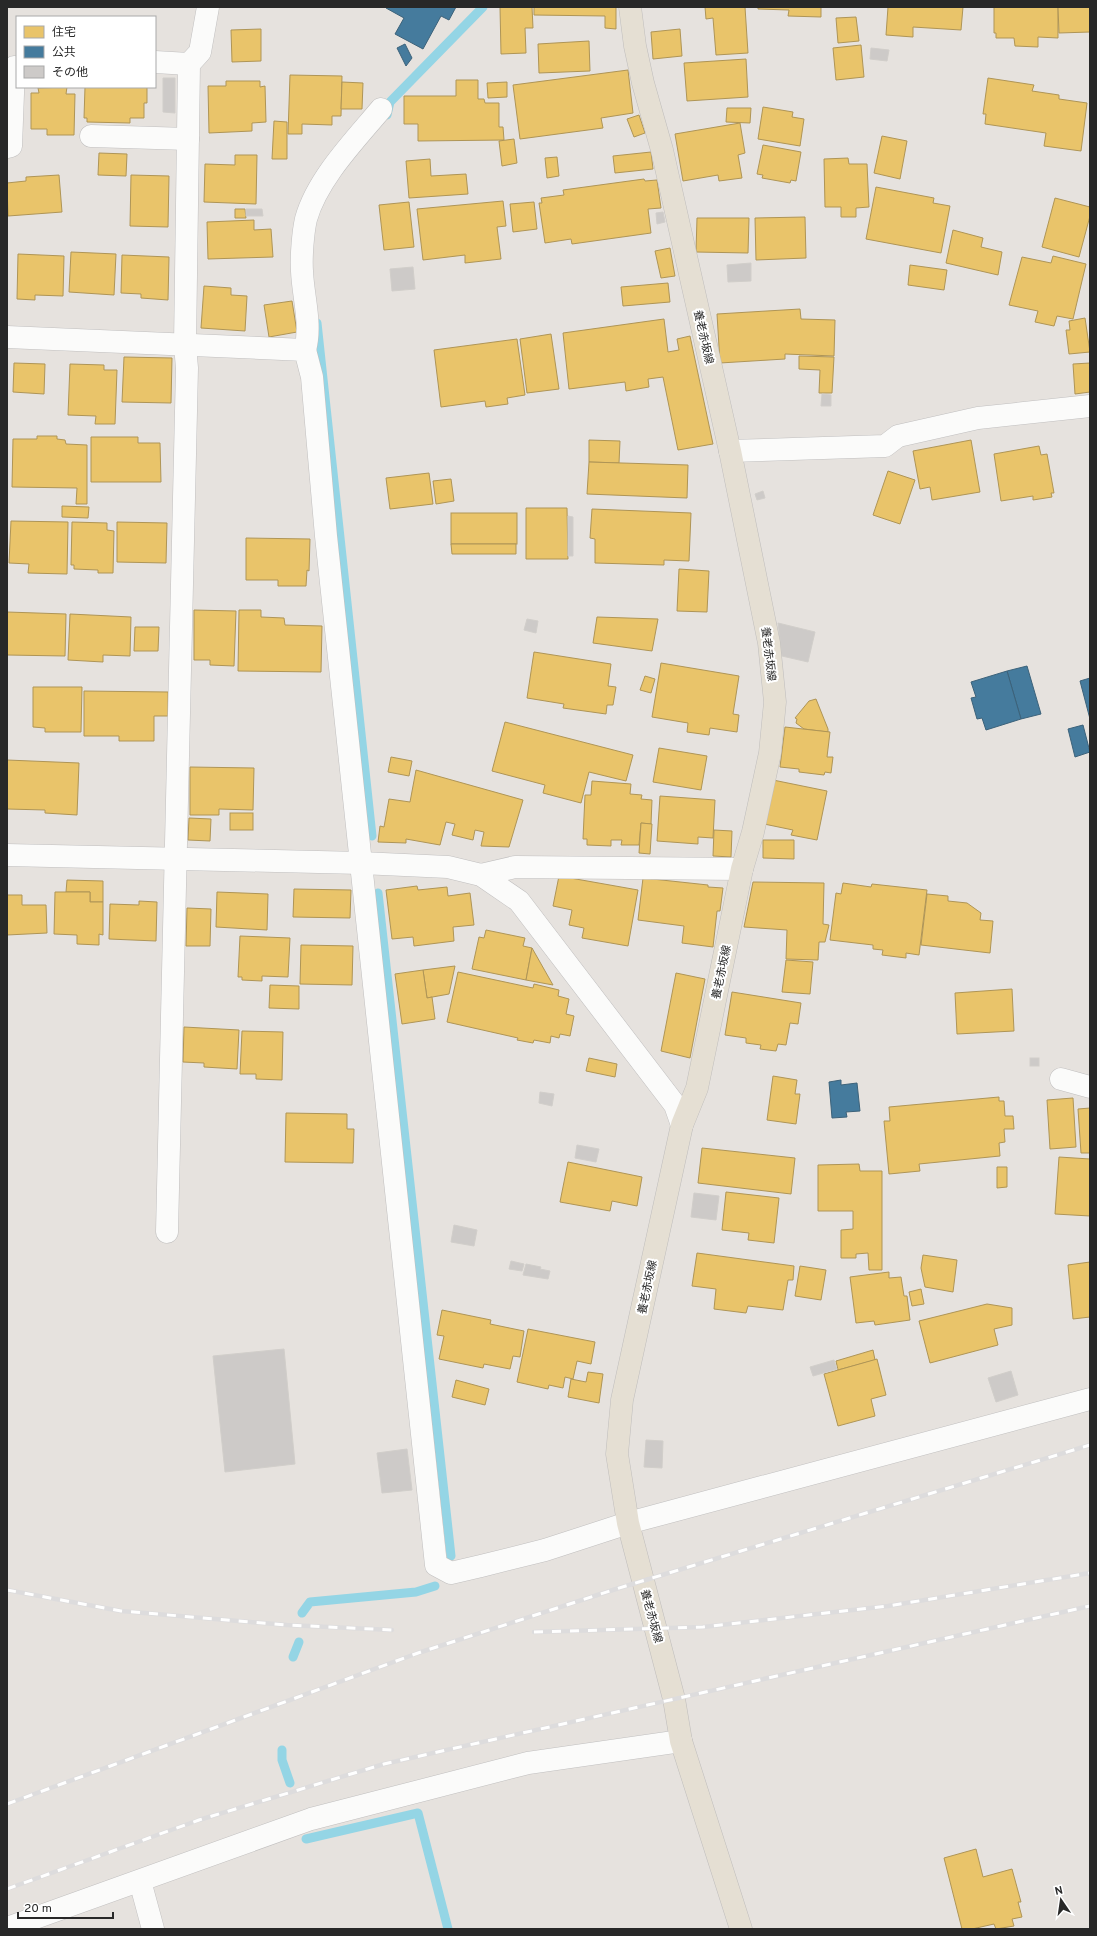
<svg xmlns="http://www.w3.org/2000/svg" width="1097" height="1936" font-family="Overpass,'Noto Sans JP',sans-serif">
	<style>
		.homes { fill: #e9c46a; stroke: #af9556 }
		.public { fill: #457b9d; stroke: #3c627a }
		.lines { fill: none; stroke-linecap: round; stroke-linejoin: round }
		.stream { stroke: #94d5e5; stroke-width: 9 }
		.building { fill: #cdcac8; stroke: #d1ceca }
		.minor-casing { stroke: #c0bfbf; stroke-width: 23 }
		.major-casing { stroke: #bfbdbc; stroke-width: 23 }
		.minor { stroke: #fbfbfa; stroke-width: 22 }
		.major { stroke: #e5dfd3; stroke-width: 22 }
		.rail-casing { stroke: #dddcdd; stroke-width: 4.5 }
		.rail { stroke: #fff; stroke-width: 3; stroke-dasharray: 9; stroke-linecap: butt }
		.labels { text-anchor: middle; stroke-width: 4; stroke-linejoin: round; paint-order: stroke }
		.street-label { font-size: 11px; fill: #282828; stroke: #fff }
	</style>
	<rect width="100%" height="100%" fill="#e6e2de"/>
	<g class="homes">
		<polygon points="500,7 532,7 533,28 525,28 526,53 501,54"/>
		<polygon points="534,7 616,7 616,29 605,28 605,16 534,15"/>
		<polygon points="705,7 745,7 748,53 716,55 713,18 706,19"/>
		<polygon points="758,7 821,7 821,17 788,16 789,10 758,9"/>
		<polygon points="888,7 963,7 961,30 913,27 913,37 886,35"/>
		<polygon points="994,7 1058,7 1058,38 1038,37 1038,47 1015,46 1014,38 996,38 996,33 994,33"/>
		<polygon points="1058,7 1090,7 1090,32 1059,33"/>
		<polygon points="856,17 859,41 838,43 836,18"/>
		<polygon points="261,29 261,61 232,62 231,30"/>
		<polygon points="680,29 682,56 653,59 651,32"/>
		<polygon points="589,41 590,71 539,73 538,44"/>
		<polygon points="861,45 864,77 836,80 833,48"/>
		<polygon points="746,59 748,97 687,101 684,63"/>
		<polygon points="628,70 633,113 601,118 603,128 520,139 513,85"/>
		<polygon points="290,75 342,76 341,116 332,116 332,125 302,124 302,134 288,134"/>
		<polygon points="988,78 1034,85 1032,91 1059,95 1059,99 1087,103 1081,151 1044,146 1046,133 985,124 986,114 983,114"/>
		<polygon points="456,80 478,80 478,99 484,99 485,103 499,103 499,127 503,127 504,140 418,141 418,124 404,124 404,96 456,96"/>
		<polygon points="226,81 260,81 260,87 265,86 266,122 252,123 252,131 209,133 208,86 226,86"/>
		<polygon points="342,82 363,83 362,109 341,109"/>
		<polygon points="507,82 507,97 488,98 487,83"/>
		<polygon points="67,87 66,94 75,94 74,135 47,135 47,129 31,129 31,93 39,93 38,88"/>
		<polygon points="85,87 147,87 147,103 144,103 144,118 130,118 130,123 87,122 87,118 84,118"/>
		<polygon points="763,107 793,112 792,117 804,119 800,146 758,139"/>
		<polygon points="727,108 751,108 750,123 726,122"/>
		<polygon points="639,115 645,133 634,137 627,119"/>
		<polygon points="274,121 287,122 287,159 272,159"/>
		<polygon points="740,123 745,153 738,155 742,178 719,181 718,175 683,181 675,134"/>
		<polygon points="882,136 907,141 900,179 874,173"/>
		<polygon points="514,139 517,163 502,166 499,141"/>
		<polygon points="763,145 801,152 796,181 791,180 790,183 762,178 763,175 757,174"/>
		<polygon points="651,152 653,169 615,173 613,156"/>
		<polygon points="99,153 127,154 126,176 98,175"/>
		<polygon points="235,155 257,155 256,204 204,202 205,164 235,165"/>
		<polygon points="557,157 559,176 547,178 545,158"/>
		<polygon points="848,158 849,164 867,164 869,207 856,208 856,217 841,217 841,207 825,207 824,159"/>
		<polygon points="430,159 431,176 466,174 468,194 409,198 406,161"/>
		<polygon points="59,175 62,212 8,216 7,183 26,181 26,177"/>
		<polygon points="131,175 169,176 168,227 130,226"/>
		<polygon points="644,179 645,181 657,180 661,208 648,209 651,233 572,244 571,239 545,243 539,203 542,203 541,198 564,195 563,190"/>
		<polygon points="876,187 934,198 933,203 950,206 941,253 866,239"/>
		<polygon points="1055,198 1090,207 1090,216 1079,257 1042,247"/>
		<polygon points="503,201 506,226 497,227 501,259 465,263 465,255 423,260 417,209"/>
		<polygon points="409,202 414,247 384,250 379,205"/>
		<polygon points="534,202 537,229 513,232 510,204"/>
		<polygon points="235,209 245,209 246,218 235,218"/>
		<polygon points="805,217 806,258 756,260 755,218"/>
		<polygon points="697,218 749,218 748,253 696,252"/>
		<polygon points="254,220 254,230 271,229 273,257 208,259 207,222"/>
		<polygon points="953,230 983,238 981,247 1002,252 998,275 946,263"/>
		<polygon points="670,248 675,276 661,278 655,251"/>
		<polygon points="71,252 116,254 114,295 69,292"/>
		<polygon points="18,254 64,256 63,296 35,295 35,300 17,299"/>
		<polygon points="122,255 169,257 168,300 141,298 141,294 121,293"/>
		<polygon points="1053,256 1086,264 1073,319 1057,316 1054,326 1035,322 1038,311 1009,305 1022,257 1051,263"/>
		<polygon points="910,265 947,270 944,290 908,285"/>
		<polygon points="668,283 670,302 623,306 621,287"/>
		<polygon points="204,286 231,288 231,295 247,296 245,331 201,328"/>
		<polygon points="292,301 297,332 269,337 264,305"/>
		<polygon points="800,309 801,319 835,320 834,356 785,354 785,359 720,363 717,314"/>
		<polygon points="1085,318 1090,352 1069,354 1066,330 1070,330 1069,321"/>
		<polygon points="664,319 668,352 679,350 677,339 690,336 713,444 678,450 663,377 648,379 649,387 626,391 625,382 569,389 563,333"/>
		<polygon points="551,334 559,389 527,393 520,339"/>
		<polygon points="517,339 525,395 507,398 508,404 486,407 485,401 441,407 434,350"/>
		<polygon points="799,356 834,357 832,393 819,393 820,370 799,369"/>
		<polygon points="124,357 172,358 171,403 122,402"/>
		<polygon points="14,363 45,364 44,394 13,392"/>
		<polygon points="1090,363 1090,392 1075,394 1073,364"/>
		<polygon points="70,364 104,365 104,370 117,370 115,424 95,424 96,416 68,415"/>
		<polygon points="37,436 57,436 57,439 65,440 66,444 87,445 87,504 76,504 77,488 12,487 13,439 37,439"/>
		<polygon points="91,437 138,437 138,443 160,443 161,482 91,482"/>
		<polygon points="589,440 620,441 619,463 589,462"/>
		<polygon points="971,440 980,492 932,500 930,487 920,489 913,451"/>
		<polygon points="1039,446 1041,455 1047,454 1054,493 1051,493 1052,497 1033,500 1033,496 1001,501 994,454"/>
		<polygon points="589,462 688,465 687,498 587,494"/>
		<polygon points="888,471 915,480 900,524 873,515"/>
		<polygon points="429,473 433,504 390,509 386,478"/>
		<polygon points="451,479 454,501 436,504 433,481"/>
		<polygon points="62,506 89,507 88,518 62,517"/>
		<polygon points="526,508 567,508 568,559 526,559"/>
		<polygon points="592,509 691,513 689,561 664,560 664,565 595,563 595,539 590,538"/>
		<rect x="451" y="513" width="66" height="31"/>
		<polygon points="11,521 68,522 67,574 28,573 29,564 9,563"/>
		<polygon points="72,522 107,523 107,530 114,531 113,573 98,573 98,570 74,569 74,565 71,565"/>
		<polygon points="117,522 167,523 166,563 117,562"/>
		<polygon points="246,538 310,539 309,571 307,570 306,586 278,586 278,580 246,580"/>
		<polygon points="451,544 516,544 516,554 452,554"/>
		<polygon points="679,569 709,571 707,612 677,611"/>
		<polygon points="194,610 236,611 234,666 210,665 210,660 194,660"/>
		<polygon points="239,610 261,610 261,617 284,618 285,625 322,626 321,672 238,671"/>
		<polygon points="7,612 66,614 65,656 7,655"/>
		<polygon points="70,614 131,617 130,656 103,655 103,662 68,660"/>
		<polygon points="597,617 658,619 652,651 593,643"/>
		<polygon points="135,627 159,627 158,651 134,651"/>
		<polygon points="534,652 611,664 608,686 616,687 613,705 607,705 606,714 563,708 564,704 527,698"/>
		<polygon points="661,663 739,676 733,714 739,715 737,732 710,728 709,735 687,732 688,723 652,717"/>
		<polygon points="645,676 655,679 651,693 640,690"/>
		<polygon points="33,687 82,687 81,732 45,732 45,728 33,727"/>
		<polygon points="84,691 168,692 168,716 154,716 154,741 119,741 119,736 84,736"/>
		<polygon points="816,699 828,729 828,732 804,729 796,723 797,719 795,718 809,701"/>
		<polygon points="505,722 633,755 626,781 589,772 581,803 543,793 545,785 492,771"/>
		<polygon points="785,727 830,732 827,757 833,757 831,773 825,772 824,775 799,772 799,769 780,767"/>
		<polygon points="659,748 707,756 701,790 653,782"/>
		<polygon points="391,757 412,761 409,776 388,772"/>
		<polygon points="7,760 79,763 77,815 45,813 45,810 7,809"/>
		<polygon points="190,767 254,768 253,810 219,809 219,815 190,815"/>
		<polygon points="416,770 523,800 509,847 481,846 484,832 475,830 473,840 452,835 455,824 446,822 440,845 406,839 406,843 378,842 380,826 384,827 389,799 410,802"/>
		<polygon points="773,780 827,791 817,840 791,835 793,830 764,824"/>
		<polygon points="592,781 631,784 630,794 642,795 641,799 652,800 651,824 641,823 639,845 621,845 622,840 611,840 611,846 587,845 587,839 583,839 585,795 591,795"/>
		<polygon points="660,796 715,800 713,838 698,837 698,844 657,841"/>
		<rect x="230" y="813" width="23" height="17"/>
		<polygon points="189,818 211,819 210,841 188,840"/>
		<polygon points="641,823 652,824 650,854 639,853"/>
		<polygon points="714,830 732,831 731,857 713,856"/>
		<polygon points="763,840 794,840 794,859 763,858"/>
		<polygon points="559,876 638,890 628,946 582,938 584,928 569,925 572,910 553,906"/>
		<polygon points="643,878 708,885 708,887 723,888 720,911 717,911 713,947 682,943 684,926 638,920"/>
		<polygon points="67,880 103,881 103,902 90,902 90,892 66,892"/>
		<polygon points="753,882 824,883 823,924 829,925 825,942 819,942 818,960 786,959 787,930 744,927"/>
		<polygon points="843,883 871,887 872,884 927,890 919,955 906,953 906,958 882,955 883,950 873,949 873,945 830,940 836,893 841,894"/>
		<polygon points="417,886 418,890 447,887 448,896 470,893 474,925 453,927 454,941 414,946 413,937 392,939 386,890"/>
		<polygon points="294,889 351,890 350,918 293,917"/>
		<polygon points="55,892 90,892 90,902 103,902 103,935 99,934 99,945 77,944 77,935 54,934"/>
		<polygon points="217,892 268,894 267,930 216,927"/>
		<polygon points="927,894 948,896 948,901 967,903 981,913 980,920 993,921 990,953 921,945"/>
		<polygon points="7,895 22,895 22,905 46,905 47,933 7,935"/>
		<polygon points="139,901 157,902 156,941 109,939 110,904 139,905"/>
		<polygon points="187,908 211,909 210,946 186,946"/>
		<polygon points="486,930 525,938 523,946 532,948 526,980 472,969 479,937 484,938"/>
		<polygon points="240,936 290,938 288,977 262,976 262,981 242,980 242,977 238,977"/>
		<polygon points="301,945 353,946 352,985 300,984"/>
		<polygon points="532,948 553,985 526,980"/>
		<polygon points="786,960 813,962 810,994 782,992"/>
		<polygon points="455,966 449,994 427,998 423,970"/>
		<polygon points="423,970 427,998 432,997 435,1019 402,1024 395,974"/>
		<polygon points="458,972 533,988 534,984 559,990 558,996 569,999 566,1014 574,1016 570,1036 560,1034 559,1038 551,1036 550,1043 534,1040 533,1043 517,1040 518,1038 447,1022"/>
		<polygon points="676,973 705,979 690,1058 661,1051"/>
		<polygon points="270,985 299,986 299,1009 269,1008"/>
		<polygon points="1012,989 1014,1031 957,1034 955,993"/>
		<polygon points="732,992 801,1003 798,1024 790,1023 786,1045 778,1044 776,1051 760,1049 761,1045 746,1043 746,1038 725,1035"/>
		<polygon points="184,1027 239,1030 237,1069 204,1067 204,1063 183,1062"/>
		<polygon points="242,1031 283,1032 282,1080 256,1079 256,1074 240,1074"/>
		<polygon points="589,1058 617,1064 615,1077 586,1071"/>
		<polygon points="773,1076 797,1080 795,1094 800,1094 796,1124 767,1120"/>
		<polygon points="999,1097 999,1101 1004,1101 1005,1116 1013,1116 1014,1129 1004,1129 1005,1142 999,1143 1000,1156 919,1164 920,1171 889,1174 884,1121 890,1121 889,1107"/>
		<polygon points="1073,1098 1076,1147 1050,1149 1047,1100"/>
		<polygon points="1090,1108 1090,1153 1081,1153 1078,1109"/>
		<polygon points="286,1113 347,1114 347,1129 354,1129 353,1163 285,1162"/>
		<polygon points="702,1148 795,1158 791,1194 698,1183"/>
		<polygon points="1059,1157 1090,1159 1090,1216 1055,1214"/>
		<polygon points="568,1162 642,1177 637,1206 612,1201 610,1211 560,1202"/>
		<polygon points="859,1164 860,1171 882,1171 882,1270 869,1270 868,1253 856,1254 856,1258 841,1258 841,1230 853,1229 853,1211 818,1211 818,1165"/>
		<polygon points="997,1167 1007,1167 1007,1187 997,1188"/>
		<polygon points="726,1192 779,1198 774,1243 748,1240 749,1233 722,1230"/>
		<polygon points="697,1253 794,1266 793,1280 788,1280 783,1310 748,1306 746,1313 714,1309 716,1289 692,1286"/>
		<polygon points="923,1255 957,1260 953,1292 925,1287 921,1268"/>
		<polygon points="1090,1262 1090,1317 1073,1319 1068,1265"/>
		<polygon points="800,1266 826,1270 821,1300 795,1296"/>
		<polygon points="889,1272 889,1278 901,1277 904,1296 907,1296 910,1320 875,1325 874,1321 856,1323 850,1277"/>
		<polygon points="921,1289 924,1304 912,1306 909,1292"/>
		<polygon points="987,1304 1012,1308 1012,1325 994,1329 998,1345 930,1363 919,1321"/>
		<polygon points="442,1310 491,1320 490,1324 524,1331 520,1357 513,1356 510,1369 484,1364 483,1368 439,1359 444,1336 437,1335"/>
		<polygon points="528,1329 595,1342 591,1364 577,1361 573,1379 565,1377 563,1388 549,1385 548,1389 517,1382"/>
		<polygon points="873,1350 875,1360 838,1370 836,1361"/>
		<polygon points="877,1359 886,1395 871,1399 875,1416 838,1426 824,1374"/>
		<polygon points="588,1372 603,1374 599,1403 568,1397 571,1379 586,1382"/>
		<polygon points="456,1380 489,1389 485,1405 452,1397"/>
		<polygon points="976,1849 983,1877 1012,1869 1021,1902 1018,1902 1022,1917 1012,1919 1014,1926 996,1929 994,1924 972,1929 962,1929 944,1858"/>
	</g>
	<g class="public">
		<polygon points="387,7 456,7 449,20 441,16 423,49 395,34 404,18 386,8"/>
		<polygon points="405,44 412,58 406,66 397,48"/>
		<polygon points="1027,666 1041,714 1021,719 1007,671"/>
		<polygon points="1007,671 1021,719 986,730 982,718 977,719 971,698 976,697 971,682"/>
		<polygon points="1090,678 1090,719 1080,681"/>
		<polygon points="1083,725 1090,752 1075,757 1068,729"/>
		<polygon points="841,1080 841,1085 857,1083 860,1111 846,1112 847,1117 832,1118 829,1082"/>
	</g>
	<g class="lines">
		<g class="stream">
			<polyline points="387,115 390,102 483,7"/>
			<polyline points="317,323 372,836"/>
			<polyline points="378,893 451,1556"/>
			<polyline points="302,1613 310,1602 416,1592 435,1586"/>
			<polyline points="293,1657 299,1642"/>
			<polyline points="282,1750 282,1760 290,1783"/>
			<polyline points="306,1839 418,1813 448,1929"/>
		</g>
	</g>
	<g class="building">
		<polygon points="871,48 889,50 887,61 870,59"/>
		<polygon points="163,78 175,78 175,113 163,112"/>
		<polygon points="246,209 262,209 263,216 246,216"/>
		<polygon points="663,212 665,222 657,224 656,213"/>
		<polygon points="751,263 751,281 728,282 727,265"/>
		<polygon points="413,267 415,289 392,291 390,269"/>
		<polygon points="822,394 831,395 831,406 821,406"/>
		<polygon points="763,491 765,498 757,500 755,494"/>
		<polygon points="568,516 573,517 573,556 568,556"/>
		<polygon points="527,619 538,621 536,633 524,630"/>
		<polygon points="778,623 815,632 808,662 782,656"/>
		<rect x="1030" y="1058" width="9" height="8"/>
		<polygon points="540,1092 554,1094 552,1106 539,1103"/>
		<polygon points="577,1145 599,1149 596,1162 575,1158"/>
		<polygon points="694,1193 719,1196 716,1220 691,1217"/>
		<polygon points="454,1225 477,1230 474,1246 451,1242"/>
		<polygon points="511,1261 524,1264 522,1271 509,1269"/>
		<polygon points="526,1264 541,1267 540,1269 550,1271 548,1279 523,1275"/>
		<polygon points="284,1349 295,1464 225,1472 213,1356"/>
		<polygon points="834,1360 837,1369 813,1376 810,1367"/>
		<polygon points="1011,1371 1018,1395 996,1402 988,1378"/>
		<polygon points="646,1440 663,1441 662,1468 644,1467"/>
		<polygon points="407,1449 412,1490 382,1493 377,1453"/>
	</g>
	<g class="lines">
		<g class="minor-casing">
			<g id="minor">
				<polyline points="155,62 189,64"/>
				<polyline points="91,136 188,139"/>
				<polyline points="7,147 11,146 14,67"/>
				<polyline points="7,337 305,350 312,377 326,536 436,1565 451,1573 481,1566 545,1550 628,1523 1090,1399"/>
				<path d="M305 350C312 324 303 297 302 271 301 257 303 232 306 219 317 179 355 140 381 109"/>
				<polyline points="730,451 885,446 898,436 978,418 1090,406"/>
				<polyline points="7,855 361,863 448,867 481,875 519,901 675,1105 682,1125"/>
				<polyline points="481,875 515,867 742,869"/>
				<polyline points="1061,1079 1090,1087"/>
				<polyline points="167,1232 187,368 185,345 189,64 200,52 208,7"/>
				<polyline points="140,1881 153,1929"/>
				<polyline points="7,1928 311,1819 528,1763 681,1741"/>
			</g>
		</g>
		<g class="major-casing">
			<polyline id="major" points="630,7 635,46 643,83 662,150 730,451 769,643 775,702 770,753 753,832 742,869 697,1088 682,1125 622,1400 617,1454 628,1523 674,1699 681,1741 741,1929"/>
		</g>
		<use href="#minor" class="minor"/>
		<use href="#major" class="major"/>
		<g class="rail-casing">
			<g id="rail">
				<polyline points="7,1590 121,1611 287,1625 392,1630"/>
				<polyline points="534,1632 703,1627 888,1606 1090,1573"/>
				<polyline points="7,1804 418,1653 616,1589 1090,1445"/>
				<polyline points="7,1889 199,1820 384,1764 1090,1606"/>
			</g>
		</g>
		<use href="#rail" class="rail"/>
	</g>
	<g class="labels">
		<g class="street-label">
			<text transform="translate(704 337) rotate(77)" y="4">養老赤坂線</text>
			<text transform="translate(769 654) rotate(83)" y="4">養老赤坂線</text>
			<text transform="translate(721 972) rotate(-78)" y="4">養老赤坂線</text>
			<text transform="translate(647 1287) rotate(-78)" y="4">養老赤坂線</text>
			<text transform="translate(652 1616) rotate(75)" y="4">養老赤坂線</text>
		</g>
	</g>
	<rect width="1097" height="1936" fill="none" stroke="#282828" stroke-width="16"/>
	<rect x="16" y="16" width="140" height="72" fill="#ffffff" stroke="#a9a9a9"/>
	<rect x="24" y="26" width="20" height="12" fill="#e9c46a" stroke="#a9a9a9"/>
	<text x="52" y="36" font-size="12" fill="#282828">住宅</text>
	<rect x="24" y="46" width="20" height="12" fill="#457b9d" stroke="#a9a9a9"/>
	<text x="52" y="56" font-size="12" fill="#282828">公共</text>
	<rect x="24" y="66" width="20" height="12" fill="#cdcac8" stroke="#a9a9a9"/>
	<text x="52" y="76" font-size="12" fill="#282828">その他</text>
	<g transform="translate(1061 1900) rotate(347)" stroke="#ffffff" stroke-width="3" paint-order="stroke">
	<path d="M0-3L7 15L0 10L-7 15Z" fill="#282828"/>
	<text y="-6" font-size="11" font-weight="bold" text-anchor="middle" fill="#282828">N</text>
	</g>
	<path d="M18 1912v6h95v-6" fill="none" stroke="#282828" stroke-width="2"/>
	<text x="24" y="1912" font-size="12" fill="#282828" stroke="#ffffff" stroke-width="3" paint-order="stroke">20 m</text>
</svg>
